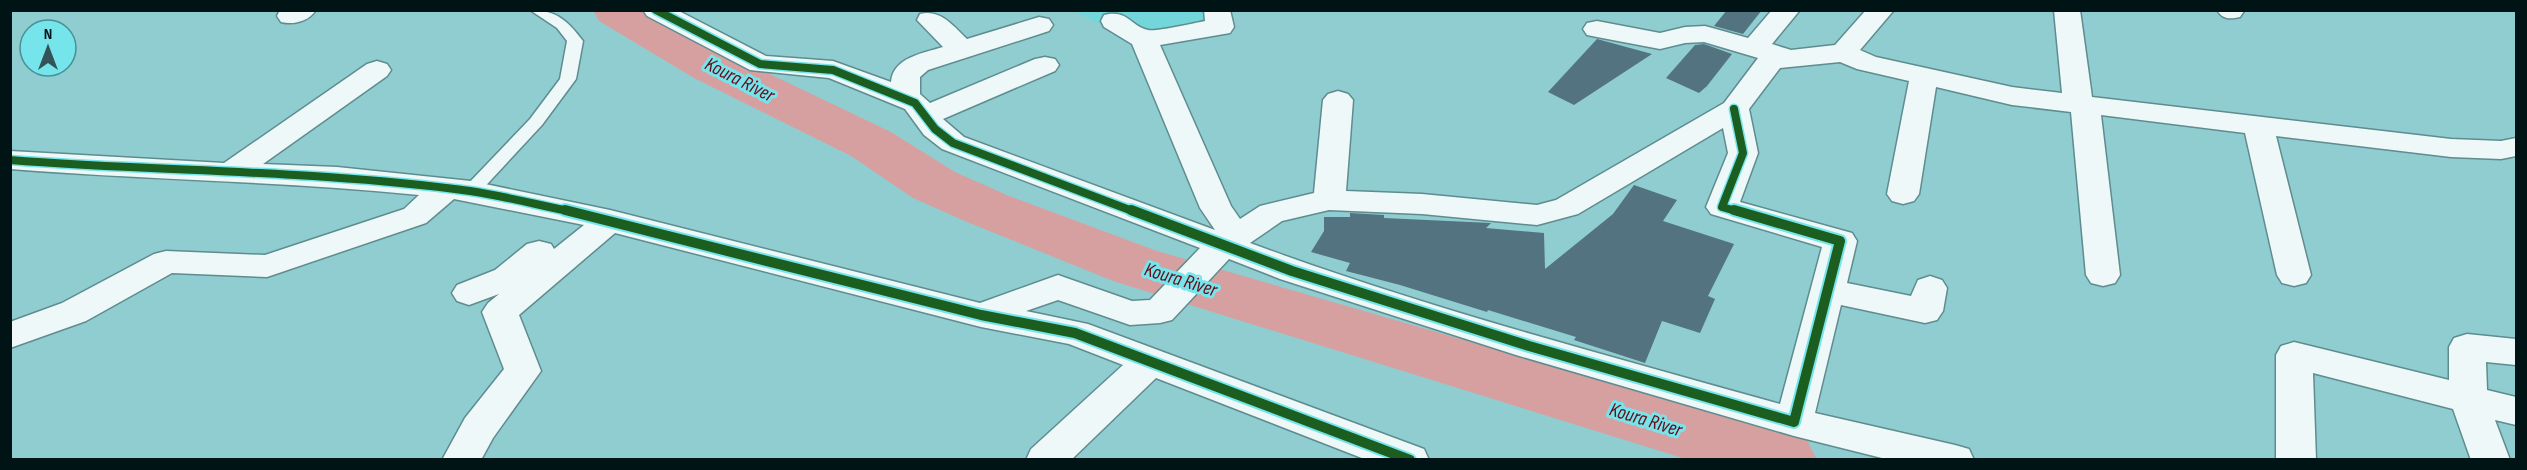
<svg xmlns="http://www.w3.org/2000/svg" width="2527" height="470" font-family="'Sofia Sans Condensed',sans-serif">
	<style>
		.built { fill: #73d6db }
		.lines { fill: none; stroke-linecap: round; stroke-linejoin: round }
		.river { fill: #d7a0a0; fill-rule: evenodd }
		.building { fill: #52737f }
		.service-casing { stroke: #5e8c8f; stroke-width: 3 }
		.minor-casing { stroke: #5e8c8f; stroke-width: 3 }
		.service { fill: #eef8f8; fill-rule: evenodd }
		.minor { fill: #eef8f8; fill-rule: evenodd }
		.cycleway-far1-casing { stroke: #75e5eb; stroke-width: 11 }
		.cycleway-casing { stroke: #75e5eb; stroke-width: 14 }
		.cycleway-far1 { stroke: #1b5e20; stroke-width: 8 }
		.cycleway { stroke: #1b5e20; stroke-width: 10 }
		.labels { text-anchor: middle; stroke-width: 6; stroke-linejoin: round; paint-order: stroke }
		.water-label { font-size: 20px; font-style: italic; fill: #6a0c1a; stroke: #75e5eb }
	</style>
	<rect width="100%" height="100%" fill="#90cdd0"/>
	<polygon class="built" points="1218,10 1213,28 1138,38 1109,29 1074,11"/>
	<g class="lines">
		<polygon class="river" points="593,10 654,10 732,56 891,132 955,172 1009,196 1157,251 1781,432 1807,440 1817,460 1689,460 1113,281 967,222 913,198 851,156 694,78 599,21"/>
	</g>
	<g class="building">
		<polygon points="1727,10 1762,10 1743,34 1714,26"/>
		<polygon points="1597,39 1652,54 1574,105 1548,92"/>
		<polygon points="1704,44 1732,54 1707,86 1699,93 1666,78 1695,45"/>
		<polygon points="1634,185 1677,200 1663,221 1734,244 1708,296 1715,299 1700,333 1662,321 1645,363 1574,340 1576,337 1488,310 1487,312 1400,285 1346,271 1350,263 1311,252 1324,231 1324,217 1350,217 1350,213 1384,215 1384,218 1491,223 1486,228 1544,233 1545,269 1613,214"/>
	</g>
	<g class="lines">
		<g class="service-casing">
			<path id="service" d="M530 10C556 10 567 20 583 41L576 79 542 125 477 195H465L462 191 465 187 530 119 560 79 567 41 557 28Z"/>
		</g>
		<g class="minor-casing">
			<g id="minor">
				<path d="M280 10H316C308 22 293 25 281 22L277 16Z"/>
				<path d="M643 10H677L766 56 833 61 891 82C893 57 924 53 943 47L917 20 920 14C941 9 953 26 967 39L1039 17 1049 19 1053 25 1049 31 928 70 920 77V94L930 103 1035 59 1045 57 1055 59 1059 65 1055 71 943 119 964 137 1215 230 1200 208 1132 44 1104 27 1101 21 1104 15C1128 9 1130 26 1148 30 1157 32 1194 23 1205 21L1204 10H1230L1234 27 1230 33 1160 45 1231 206 1240 219 1260 206 1314 193 1323 100 1328 94 1338 91 1348 94 1353 100 1346 191 1422 194 1537 205 1556 200 1724 103 1758 58 1704 42 1685 43 1660 49 1597 37 1587 35 1583 29 1587 23 1597 21 1660 33 1685 27 1705 26 1748 38 1772 10H1800L1772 44 1791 50 1835 45 1866 10H1894L1860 50 1876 57 2012 87 2062 93 2054 10H2080L2092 97 2451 139 2501 141 2516 138V156L2501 159 2451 157 2276 136 2311 275 2306 283 2294 286 2282 283 2277 275 2245 133 2101 115 2120 275 2115 283 2103 286 2091 283 2086 275 2071 112 2012 105 1936 87 1919 194 1914 201 1903 204 1892 201 1887 194 1909 81 1857 69 1840 62 1780 68 1749 109 1758 153 1740 202 1852 233 1857 241 1847 283 1911 296 1918 280 1930 276 1942 280 1947 288 1943 311 1937 320 1925 323 1841 305 1815 413 1955 445 1969 449 1974 460H1890L1794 436 1516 355 1280 279 1229 259 1172 320 1160 323 1130 325 1058 300 1026 311 1088 324 1424 449 1429 460H1367L1156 378 1071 460H1026L1031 449 1123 365 1069 344 981 327 615 233 519 315 541 371 493 438 481 460H442L465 418 504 369 482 312 488 303 499 294 469 305 457 301 452 293 457 285 495 270 527 244 539 241 551 244 554 249 584 225 454 199 426 223 267 277 172 273 86 321 10 348V322L62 303 154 254 166 251 265 255 404 209 419 195C283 181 147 180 10 169V151L224 163 367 64 377 61 387 64 391 70 387 76 263 164 337 167 471 181 610 210 980 303 1058 275 1132 301 1150 300 1200 248 942 149 924 135 905 109 829 78 750 70 647 16ZM1723 128 1728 153 1706 207 1711 214 1822 247 1780 404C1602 354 1423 307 1250 243L1282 221 1329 210 1422 214 1537 225 1578 214Z"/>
				<path d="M2217 10H2244V11L2240 17C2230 19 2223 20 2217 10Z"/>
				<polygon points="2467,334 2516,339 2516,365 2486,362 2487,390 2516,397 2516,425 2495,420 2510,460 2471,460 2453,409 2313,373 2316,460 2276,460 2276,355 2281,346 2294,342 2449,380 2449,347 2454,338"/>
			</g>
		</g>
		<use href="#service" class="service"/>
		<use href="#minor" class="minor"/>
		<g class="cycleway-far1-casing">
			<g id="cycleway-far1">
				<polyline points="656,10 760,64 833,70 915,103 935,129 953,143 1135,212"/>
				<polyline points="1734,109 1743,153 1722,207 1739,212"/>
				<path d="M10 160C163 172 318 170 470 191 504 196 538 205 573 212"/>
			</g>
		</g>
		<g class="cycleway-casing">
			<g id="cycleway">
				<polyline points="565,210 981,315 1075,333 1410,460"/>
				<polyline points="1131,210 1292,271 1529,346 1794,422 1840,241 1734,210"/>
			</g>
		</g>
		<use href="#cycleway-far1" class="cycleway-far1"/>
		<use href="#cycleway" class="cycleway"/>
	</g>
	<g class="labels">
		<g class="water-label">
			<text transform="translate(740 79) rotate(27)" y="7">Koura River</text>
			<text transform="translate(1181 279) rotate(17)" y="7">Koura River</text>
			<text transform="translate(1646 419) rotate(17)" y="7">Koura River</text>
		</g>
	</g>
	<rect width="2527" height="470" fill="none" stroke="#001315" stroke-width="24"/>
	<g transform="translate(48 48)"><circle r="28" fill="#75e5eb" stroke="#469195" stroke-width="1.5"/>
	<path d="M0-4.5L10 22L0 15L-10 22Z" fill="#325456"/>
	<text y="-9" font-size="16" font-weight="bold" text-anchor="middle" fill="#001315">N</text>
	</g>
</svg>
